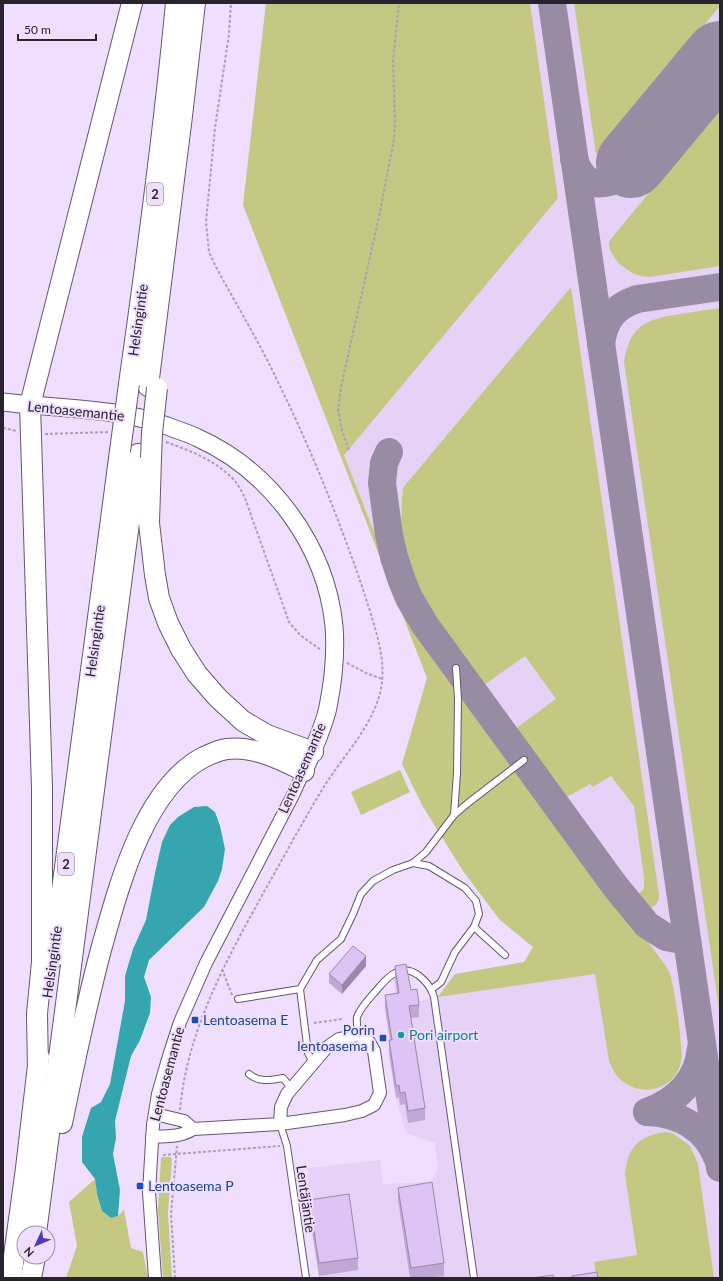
<svg xmlns="http://www.w3.org/2000/svg" width="723" height="1281" font-family="Lato,sans-serif">
	<style>
		.built { fill: #e6d1f7 }
		.green { fill: #c3c983 }
		.water { fill: #35a6af }
		.lines { fill: none; stroke-linecap: round; stroke-linejoin: round }
		.taxiway { stroke: #988ca4; stroke-width: 28 }
		.runway { stroke: #988ca4; stroke-width: 70 }
		.service-casing { stroke: #655671; stroke-width: 8 }
		.minor-casing { stroke: #655671; stroke-width: 14 }
		.secondary-casing { stroke: #655671; stroke-width: 19 }
		.trunk-casing { stroke: #655671; stroke-width: 22 }
		.path { stroke: #ab9eb7; stroke-width: 2; stroke-dasharray: 3 2; stroke-linecap: butt }
		.service { stroke: #fff; stroke-width: 6 }
		.minor { stroke: #fff; stroke-width: 12 }
		.secondary { stroke: #fff; stroke-width: 17 }
		.trunk { stroke: #fff; stroke-width: 20 }
		.trunk-bridge-casing { stroke: #655671; stroke-width: 22; stroke-linecap: butt }
		.trunk-bridge { stroke: #fff; stroke-width: 20 }
		.wall { fill: #bfa8d3 }
		.shaded-wall { fill: #9b88ac }
		.building { fill: #dec3f5; stroke: #9b88ac }
		.transit-dot { fill: #1a4fb4; stroke: #efdefe; stroke-width: 1.5 }
		.culture-dot { fill: #0f9aa8; stroke: #efdefe; stroke-width: 1.5 }
		.labels { text-anchor: middle; stroke-width: 4; stroke-linejoin: round; paint-order: stroke }
		.shield { fill: #efdefe; stroke: #645b6c; stroke-width: 1 }
		.shield-label { font-size: 13px; font-weight: bold; fill: #29232e }
		.street-label { font-size: 14px; fill: #29232e; stroke: #efdefe }
		.transit-label { font-size: 14px; fill: #164399; stroke: #efdefe; text-anchor: start }
		.culture-label { font-size: 14px; fill: #0d838f; stroke: #efdefe; text-anchor: start }
	</style>
	<rect width="100%" height="100%" fill="#efdefe"/>
	<polygon class="built" points="266,3 720,3 720,1278 319,1278 308,1202 308,1168 380,1160 383,1184 432,1182 438,1168 435,1143 406,1133 396,1098 389,1053 392,1052 384,1006 397,1004 393,977 407,975 411,1002 417,1002 438,996 455,974 524,962 533,947 500,920 463,871 422,805 402,764 427,678 243,205"/>
	<g class="green">
		<path d="M266 3H530L558 198 344 455 404 609 417 632 437 661 557 824 566 842 582 863 604 890 626 912 666 966C667 968 669 971 670 974 674 984 684 1052 681 1062 675 1089 643 1098 622 1081 616 1076 612 1068 609 1061L595 974 438 997 455 974 524 962 533 947 500 920 463 871 422 805 402 764 427 678 243 205Z"/>
		<polygon points="574,3 720,3 720,6 596,154"/>
		<polygon points="720,107 720,266 649,277 641,276 634,274 618,263 610,250 609,244 610,240"/>
		<path d="M571 287 659 895C659 902 657 904 651 908L643 906 634 895 638 894 644 889V877L634 806 611 776 593 787 590 784 567 797 515 729 556 699 525 656 484 685 436 620 422 596 411 572 404 552 401 530 402 500 403 488 406 484Z"/>
		<path d="M720 308V1016L624 362C630 325 646 319 680 314 693 312 707 310 720 308Z"/>
		<polygon points="400,770 410,792 361,815 351,792"/>
		<path d="M666 1132 674 1134 690 1146 698 1164 714 1278H597L594 1262 637 1255 625 1175C627 1148 639 1135 666 1132Z"/>
		<polygon points="162,1157 170,1157 172,1159 168,1213 172,1278 163,1278 158,1210 161,1158"/>
		<polygon points="95,1179 97,1194 102,1211 111,1218 118,1216 124,1210 131,1248 143,1252 148,1278 66,1278 77,1246 69,1202"/>
	</g>
	<polygon class="water" points="207,806 215,812 220,826 225,849 222,869 218,881 204,907 149,960 144,977 151,997 150,1013 140,1040 131,1056 115,1121 116,1138 113,1154 120,1190 118,1216 111,1218 102,1211 97,1194 95,1179 82,1162 82,1137 91,1108 101,1102 110,1084 125,1001 125,976 133,949 146,920 155,873 162,842 170,825 178,817 194,807"/>
	<g class="lines">
		<g class="taxiway">
			<polyline points="552,3 720,1168"/>
			<path d="M574 159C582 182 595 190 619 178"/>
			<path d="M601 344C604 320 614 307 637 299L720 287"/>
			<polyline points="389,452 384,463 382,483 389,535 394,557 402,581 409,598 425,625 615,886 647,925 666,937 687,941"/>
			<path d="M647 1112C677 1101 698 1081 701 1048"/>
			<path d="M647 1112C678 1113 705 1127 717 1157"/>
		</g>
		<polyline class="runway" points="631,163 720,56"/>
		<g class="service-casing">
			<g id="service">
				<polyline points="454,815 468,803 524,760"/>
				<polyline points="413,863 426,852 454,815 457,773 458,699 456,668"/>
				<polyline points="474,927 505,955"/>
				<polyline points="238,999 300,989"/>
				<path d="M358 1035C358 1030 356 1022 357 1017 361 1007 368 1000 375 992 381 985 387 977 395 973 412 963 430 983 434 997L474 1278"/>
				<polyline points="313,1063 308,1053 300,989 317,960 341,939 353,914 361,894 373,881 393,870 413,863 429,866 465,888 476,901 479,914 474,927 455,952 441,982 432,989"/>
				<path d="M249 1074C259 1083 271 1080 283 1078L292 1089"/>
				<polyline points="280,1124 287,1146 306,1278"/>
			</g>
		</g>
		<g class="minor-casing">
			<g id="minor">
				<polyline points="155,1114 184,1121 193,1129"/>
				<path d="M152 1137C166 1136 182 1137 193 1129L280 1124 345 1115 362 1111 374 1105 380 1093 374 1051 369 1042 358 1035 339 1039 326 1048 287 1094 281 1107 280 1124"/>
				<polyline points="155,1278 149,1192 153,1125 158,1094 169,1056 180,1022 206,963 293,795 304,771"/>
			</g>
		</g>
		<g class="secondary-casing">
			<path id="secondary" d="M3 402C58 409 115 407 167 426 177 430 188 433 198 438 271 471 326 546 334 626 336 651 333 682 328 707 325 723 314 748 307 764"/>
		</g>
		<g class="trunk-casing">
			<g id="trunk">
				<path d="M129 384C147 257 164 130 176 3"/>
				<polyline points="148,386 182,116 195,3"/>
				<polyline points="151,458 149,523 155,575 159,598 168,623 181,649 197,674 218,698 243,721 267,735 313,752"/>
				<polyline points="53,958 120,451"/>
				<polyline points="38,1070 37,1014 42,962 42,788 30,405 132,3"/>
				<path d="M62 1123C74 1064 86 1005 102 946 119 886 144 788 204 757 211 754 219 750 227 749 254 746 280 759 304 771"/>
				<polyline points="36,1233 138,454"/>
				<polyline points="11,1278 26,1168 39,1057"/>
				<polyline points="31,1278 35,1257"/>
			</g>
		</g>
		<g class="path">
			<polyline points="3,428 17,431"/>
			<polyline points="45,434 109,432"/>
			<path d="M166 442C191 451 217 461 235 481 239 486 242 492 245 498L289 622 300 635 321 650"/>
			<polyline points="349,450 342,431 338,410 341,387 380,212 394,139 395,121 393,61 399,3"/>
			<polyline points="347,663 366,673 382,679"/>
			<polyline points="222,969 232,995"/>
			<polyline points="314,1023 342,1019"/>
			<path d="M180 1110C187 1030 227 959 265 890 285 855 304 819 325 785 344 755 371 728 380 693 387 665 378 638 370 611 364 593 359 576 352 558 330 497 305 436 276 378 258 340 236 304 216 267L209 252 206 222 215 128 229 34 231 3"/>
			<polyline points="163,1155 280,1146"/>
			<polyline points="175,1278 171,1214 177,1146"/>
		</g>
		<use href="#service" class="service"/>
		<use href="#minor" class="minor"/>
		<use href="#secondary" class="secondary"/>
		<use href="#trunk" class="trunk"/>
		<g class="trunk-bridge-casing">
			<g id="trunk-bridge">
				<polyline points="120,451 129,384"/>
				<polyline points="151,458 152,433 157,388"/>
			</g>
		</g>
		<use href="#trunk-bridge" class="trunk-bridge"/>
	</g>
	<g class="wall">
		<polygon points="366,966 342,994 329,983 329,974"/>
		<polygon points="395,966 419,1005 419,1017 411,1018 425,1108 425,1120 408,1123 405,1104 400,1105 399,1097 396,1098 389,1053 389,1040 390,1040 385,1007 385,995 397,993 395,978"/>
		<polygon points="398,1188 444,1263 444,1276 428,1278 410,1278 398,1200"/>
		<polygon points="309,1200 358,1258 358,1270 319,1276 309,1212"/>
	</g>
	<polygon class="shaded-wall" points="366,956 366,966 342,994 342,985"/>
	<g class="building">
		<polygon points="353,946 366,956 342,985 329,974"/>
		<polygon points="406,964 411,990 417,989 419,1005 409,1006 425,1108 408,1111 405,1092 400,1093 399,1085 396,1086 389,1040 392,1040 385,995 399,993 395,966"/>
		<polygon points="432,1182 444,1263 411,1268 398,1188"/>
		<polygon points="349,1194 358,1258 319,1263 309,1200"/>
		<polygon points="597,1272 598,1278 572,1278 572,1276"/>
		<polygon points="553,1275 554,1278 532,1278"/>
	</g>
	<g class="transit-dot">
		<rect x="191" y="1016" width="8" height="8" rx="2"/>
		<rect x="379" y="1034" width="8" height="8" rx="2"/>
		<rect x="136" y="1182" width="8" height="8" rx="2"/>
	</g>
	<circle class="culture-dot" cx="401" cy="1035" r="4"/>
	<g class="labels">
		<g class="shield">
			<rect x="147" y="183" width="16" height="22" rx="3"/>
			<rect x="58" y="853" width="16" height="22" rx="3"/>
		</g>
		<g class="shield-label">
			<text x="155" y="199">2</text>
			<text x="66" y="869">2</text>
		</g>
		<g class="street-label">
			<text transform="translate(138 320) rotate(-82)" y="5">Helsingintie</text>
			<text transform="translate(76 411) rotate(6)" y="5">Lentoasemantie</text>
			<text transform="translate(95 641) rotate(-82)" y="5">Helsingintie</text>
			<text transform="translate(302 768) rotate(-66)" y="5">Lentoasemantie</text>
			<text transform="translate(52 962) rotate(-82)" y="5">Helsingintie</text>
			<text transform="translate(167 1074) rotate(-75)" y="5">Lentoasemantie</text>
			<text transform="translate(306 1199) rotate(82)" y="5">Lentäjäntie</text>
		</g>
		<g class="transit-label">
			<text x="203" y="1025">Lentoasema E</text>
			<text x="375" y="1035" text-anchor="end">Porin<tspan x="375" dy="16">lentoasema I</tspan></text>
			<text x="148" y="1191">Lentoasema P</text>
		</g>
		<g class="culture-label">
			<text x="409" y="1040">Pori airport</text>
		</g>
	</g>
	<rect width="723" height="1281" fill="none" stroke="#29232e" stroke-width="8"/>
	<g transform="translate(36 1245) rotate(226)"><circle r="19" fill="#efdefe" stroke="#a093ab"/>
	<path d="M0-3L7 15L0 10L-7 15Z" fill="#4e3cb4"/>
	<text y="-6" font-size="11" font-weight="bold" text-anchor="middle" fill="#29232e">N</text>
	</g>
	<path d="M18 34v6h78v-6" fill="none" stroke="#29232e" stroke-width="2"/>
	<text x="24" y="34" font-size="12" fill="#29232e" stroke="#efdefe" stroke-width="3" paint-order="stroke">50 m</text>
</svg>
